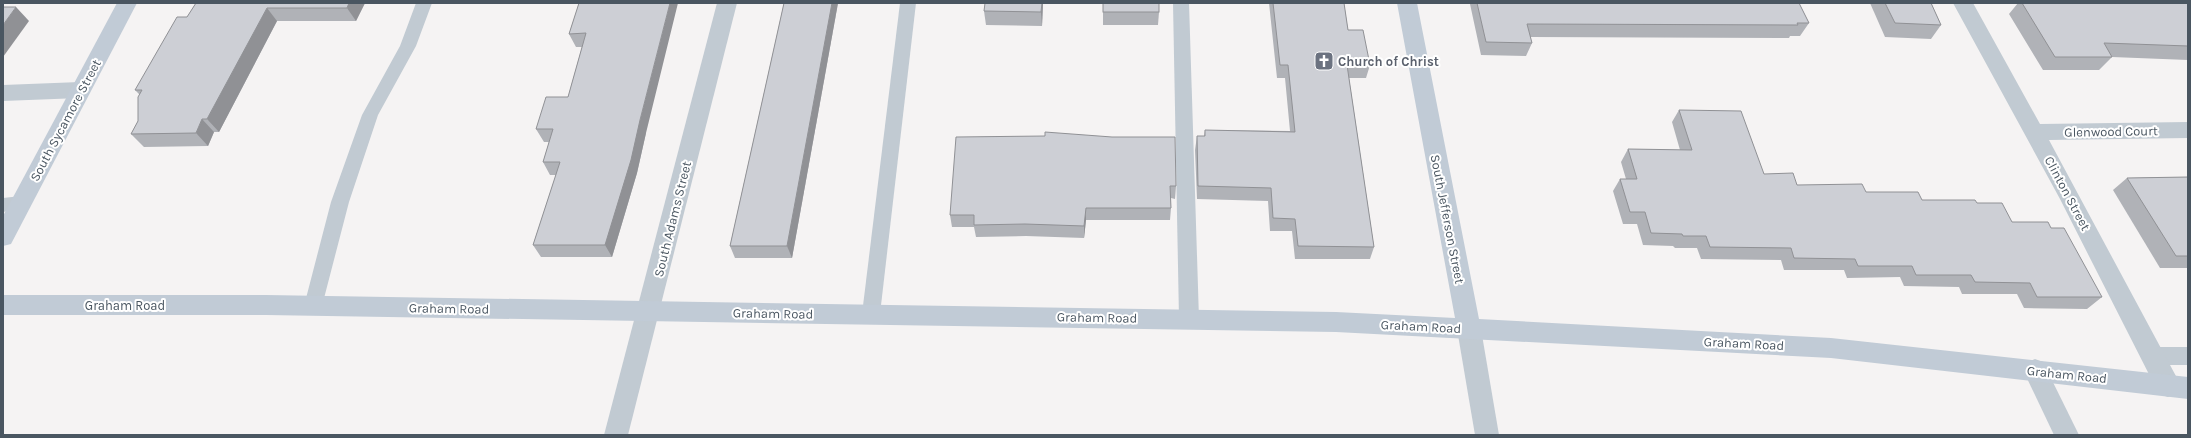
<svg xmlns="http://www.w3.org/2000/svg" width="2191" height="438" font-family="Karla,sans-serif">
	<style>
		.lines { fill: none; stroke-linecap: round; stroke-linejoin: round }
		.lane { fill: #c1cad2; fill-rule: evenodd }
		.street { fill: #c1cad2; fill-rule: evenodd }
		.secondary { fill: #c1cbd6; fill-rule: evenodd }
		.wall { fill: #b0b2b7 }
		.shaded-wall { fill: #909195 }
		.building { fill: #cdcfd5; stroke: #909195 }
		.labels { text-anchor: middle; stroke-width: 4; stroke-linejoin: round; paint-order: stroke }
		.worship-label { font-size: 13px; font-weight: bold; fill: #5b616d; stroke: #fff; text-anchor: start }
		.street-label { font-size: 13px; fill: #4a5661; stroke: #fff }
	</style>
	<rect width="100%" height="100%" fill="#f5f3f3"/>
	<g class="lines">
		<g class="lane">
			<polygon points="416,3 432,3 416,46 378,115 349,202 322,306 320,312 313,314 306,312 304,306 331,202 362,115 400,46"/>
			<polygon points="900,3 916,3 880,314 878,320 871,322 864,320 862,314"/>
			<polygon points="1173,3 1189,3 1199,319 1196,325 1189,327 1182,325 1179,319"/>
			<polygon points="21,196 27,198 30,203 27,208 3,212 3,198"/>
			<polygon points="2153,347 2188,347 2188,365 2153,365 2146,362 2143,356 2146,350"/>
		</g>
		<g class="street">
			<polygon points="717,3 737,3 628,435 604,435"/>
			<polygon points="1953,3 1973,3 2040,124 2188,122 2188,138 2049,140 2177,378 2180,386 2177,394 2168,397 2159,394 2060,199"/>
			<polygon points="80,82 87,85 90,90 87,95 80,98 3,101 3,85"/>
			<polygon points="1469,319 1477,322 1481,329 1499,435 1475,435 1457,329 1461,322"/>
			<polygon points="2035,359 2043,362 2079,435 2054,435 2023,370 2027,362"/>
		</g>
		<g class="secondary">
			<polygon points="117,3 137,3 11,244 3,246 3,216"/>
			<polygon points="1397,3 1417,3 1479,319 1831,338 2188,377 2188,399 1831,358 1336,332 266,315 3,315 3,295 266,295 1336,312 1455,318"/>
		</g>
	</g>
	<g class="wall">
		<polygon points="196,3 365,3 356,21 277,21 219,132 214,132 208,146 144,147 131,134 138,121 140,95 135,90 187,17"/>
		<polygon points="579,3 646,133 637,173 612,257 541,257 533,245 556,175 550,175 543,162 549,142 544,142 536,129 568,97 582,47 576,47 569,34"/>
		<polygon points="784,3 838,3 792,258 735,258 730,246"/>
		<polygon points="1043,3 1042,26 986,25 984,11"/>
		<polygon points="1103,3 1159,12 1158,25 1103,25"/>
		<polygon points="1269,3 1344,3 1348,30 1370,65 1366,78 1349,78 1374,247 1370,259 1295,259 1292,231 1270,231 1268,201 1197,199 1195,150 1197,136 1204,136 1205,130 1290,131 1285,78 1277,78"/>
		<polygon points="1470,3 1799,3 1809,23 1800,36 1790,36 1789,38 1530,37 1532,43 1526,56 1481,55 1470,4"/>
		<polygon points="1870,3 1931,3 1941,25 1931,39 1885,37"/>
		<polygon points="2018,3 2188,3 2188,60 2112,57 2099,70 2043,70 2009,14"/>
		<polygon points="1679,110 1764,174 1797,185 1866,192 1922,200 1977,203 2012,222 2051,228 2102,297 2087,309 2024,308 2017,294 1962,294 1959,287 1904,286 1900,277 1847,278 1844,270 1784,270 1781,260 1701,259 1697,248 1675,248 1673,246 1643,245 1637,224 1623,224 1613,191 1620,179 1626,179 1621,162 1628,149 1680,150 1672,122"/>
		<polygon points="1045,136 1176,186 1175,199 1171,198 1171,208 1170,220 1086,220 1084,238 1026,236 976,237 974,227 952,227 950,215"/>
		<polygon points="2188,177 2188,268 2160,268 2113,190 2127,178"/>
	</g>
	<g class="shaded-wall">
		<polygon points="349,3 365,3 356,21 347,8"/>
		<polygon points="670,3 678,3 646,133 637,173 612,257 605,245 640,120"/>
		<polygon points="832,3 838,3 792,258 787,246"/>
		<polygon points="1042,3 1043,3 1042,26 1041,12"/>
		<polygon points="16,7 29,21 3,57 3,25"/>
		<polygon points="267,8 277,21 219,132 207,119"/>
		<polygon points="202,119 214,132 208,146 196,133"/>
		<polygon points="1086,208 1086,220 1084,238 1084,226"/>
	</g>
	<g class="building">
		<polygon points="196,3 349,3 347,8 267,8 207,119 202,119 196,133 131,134 138,121 138,97 142,90 135,90 177,17 187,17"/>
		<polygon points="579,3 670,3 640,120 631,160 605,245 533,245 560,162 543,162 553,129 536,129 546,97 568,97 586,33 569,34"/>
		<polygon points="784,3 832,3 787,246 730,246"/>
		<polygon points="985,3 1042,3 1041,12 984,11"/>
		<rect x="1103" y="3" width="56" height="9"/>
		<polygon points="1273,3 1344,3 1348,30 1363,30 1370,65 1347,65 1374,247 1298,246 1295,219 1273,218 1271,188 1198,186 1197,136 1205,136 1205,130 1295,132 1288,65 1280,65"/>
		<polygon points="1477,3 1799,3 1809,23 1797,23 1798,25 1527,24 1532,43 1486,42"/>
		<polygon points="1885,3 1931,3 1941,25 1895,23"/>
		<polygon points="2022,3 2188,3 2188,46 2104,43 2112,57 2055,57"/>
		<polygon points="3,7 16,7 3,25"/>
		<polygon points="1679,110 1741,111 1764,174 1793,173 1797,185 1862,184 1866,192 1918,192 1922,200 1975,200 1977,203 2002,203 2012,222 2048,222 2051,228 2064,228 2102,297 2037,297 2030,283 1975,282 1971,275 1916,275 1912,266 1858,266 1855,259 1794,258 1791,248 1710,247 1706,236 1683,236 1682,234 1651,233 1645,212 1630,212 1620,179 1637,179 1628,149 1692,150"/>
		<polygon points="1045,132 1112,137 1175,137 1176,186 1170,186 1171,208 1086,208 1084,226 1025,224 974,225 974,215 950,215 956,137 1045,136"/>
		<polygon points="2188,177 2188,256 2176,256 2127,178"/>
	</g>
	<defs>
		<g id="church-square" transform="scale(1)"><rect x="-9" y="-9" width="18" height="18" rx="4" fill="#6b7280" stroke="#fff"/><path d="M-1.2-6h2.4v3.5h3.3v2.4h-3.3V6h-2.4V-.1h-3.3v-2.4h3.3Z" fill="#fff"/></g>
	</defs>
	<g fill-rule="evenodd">
		<use href="#church-square" x="1324" y="61"/>
	</g>
	<g class="labels">
		<g class="worship-label">
			<text x="1338" y="66">Church of Christ</text>
		</g>
		<g class="street-label">
			<text transform="translate(65 120) rotate(-62)" y="5">South Sycamore Street</text>
			<text transform="translate(2111 131) rotate(-1)" y="5">Glenwood Court</text>
			<text transform="translate(2068 193) rotate(62)" y="5">Clinton Street</text>
			<text transform="translate(672 219) rotate(-76)" y="5">South Adams Street</text>
			<text transform="translate(1448 219) rotate(79)" y="5">South Jefferson Street</text>
			<text x="125" y="310">Graham Road</text>
			<text transform="translate(449 308) rotate(1)" y="5">Graham Road</text>
			<text transform="translate(773 313) rotate(1)" y="5">Graham Road</text>
			<text transform="translate(1097 317) rotate(1)" y="5">Graham Road</text>
			<text transform="translate(1421 326) rotate(3)" y="5">Graham Road</text>
			<text transform="translate(1744 343) rotate(3)" y="5">Graham Road</text>
			<text transform="translate(2067 374) rotate(6)" y="5">Graham Road</text>
		</g>
	</g>
	<rect width="2191" height="438" fill="none" stroke="#4a5661" stroke-width="8"/>
</svg>
